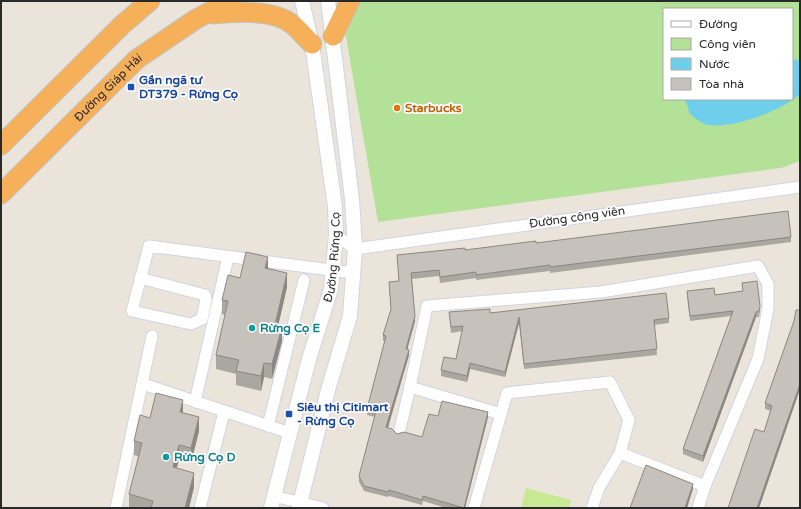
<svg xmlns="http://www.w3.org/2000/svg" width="801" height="509" font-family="'Varela Round',sans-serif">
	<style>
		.green { fill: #b3e197; fill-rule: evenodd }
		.pitch { fill: #c7e993 }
		.water { fill: #6ecfed }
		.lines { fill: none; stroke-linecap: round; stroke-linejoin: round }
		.minor-casing { stroke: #d0d4e2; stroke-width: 13 }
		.tertiary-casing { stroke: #d0d4e2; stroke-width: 16 }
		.trunk-casing { stroke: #c3c3c3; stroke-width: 21 }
		.minor { stroke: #fff; stroke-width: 11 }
		.tertiary { stroke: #fff; stroke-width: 14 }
		.trunk { stroke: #f5b059; stroke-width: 19 }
		.wall { fill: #aaa6a0 }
		.shaded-wall { fill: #8b8782 }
		.building { fill: #c6c1ba; stroke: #8b8782 }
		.transit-dot { fill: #1a4fb4; stroke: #fff; stroke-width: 1.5 }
		.food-dot { fill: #e8710a; stroke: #fff; stroke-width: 1.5 }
		.culture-dot { fill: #0f9aa8; stroke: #fff; stroke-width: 1.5 }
		.labels { text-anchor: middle; stroke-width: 3.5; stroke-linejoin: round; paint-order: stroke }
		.transit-label { font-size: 12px; font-weight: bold; fill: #164399; stroke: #fff; text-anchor: start }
		.street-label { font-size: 12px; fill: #292929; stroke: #fff }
		.food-label { font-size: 12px; font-weight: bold; fill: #c56008; stroke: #fff; text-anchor: start }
		.culture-label { font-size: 12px; font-weight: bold; fill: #0d838f; stroke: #fff; text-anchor: start }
	</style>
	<rect width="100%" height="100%" fill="#ebe4db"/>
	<path class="green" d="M358 1H800V161L781 168 378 222 345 31ZM664 9H792V99H664Z"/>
	<polygon class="pitch" points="526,488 571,500 569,508 521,508"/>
	<path class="water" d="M796 59 800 62V94C781 111 735 128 709 125 702 124 696 119 690 114L685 99H792V61Z"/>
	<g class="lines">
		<g class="minor-casing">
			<g id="minor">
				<polyline points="336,235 355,249 800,187"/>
				<polyline points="140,278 205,295 206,300 202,319 191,324 132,311 149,246 353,273"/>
				<polyline points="143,384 290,433"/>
				<polyline points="195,402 228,257"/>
				<polyline points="501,414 410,387 427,306 601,292 758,266 768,284 768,309 758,359 705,486"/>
				<polyline points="268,426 304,280"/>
				<polyline points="399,433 410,387"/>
				<polyline points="620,453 705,486 698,508"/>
				<polyline points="274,496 323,508"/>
				<polyline points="116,508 152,336"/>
				<polyline points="200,508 224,412"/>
				<polyline points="474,508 507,393 610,382 629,420 620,453 599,488 592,508"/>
			</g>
		</g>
		<g class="tertiary-casing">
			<g id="tertiary">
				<path id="s1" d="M271 508 309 359 331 289 336 235 335 207 312 44 302 1"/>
				<polyline points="299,508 328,390 350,316 355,249 352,199 328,1"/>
			</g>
		</g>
		<g class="trunk-casing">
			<g id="trunk">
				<path d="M213 14C236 12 273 9 292 24 299 30 306 38 312 44"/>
				<polyline points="333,36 350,1"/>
				<polyline points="1,145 123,24 150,1"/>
				<path id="s2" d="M1 194 137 59 196 19 231 1"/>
			</g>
		</g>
		<use href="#minor" class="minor"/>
		<use href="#tertiary" class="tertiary"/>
		<use href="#trunk" class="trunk"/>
	</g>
	<g class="wall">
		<polygon points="791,237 791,242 550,273 550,271 476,280 476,278 440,283 439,276 412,279 415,321 407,349 409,355 388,428 397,434 422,437 438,416 488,417 465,508 446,508 423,501 422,505 389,496 388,497 364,491 359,482 359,476 375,417 367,415 367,409 385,341 383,341 383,335 391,310 389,282 399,281 397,255 465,250 536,243"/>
		<polygon points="268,268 287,287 278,326 282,341 272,379 264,377 261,391 236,385 236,374 216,369 216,355 225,315 222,314 222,300 240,278"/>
		<polygon points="742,283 760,311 759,317 756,317 703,462 683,454 683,449 731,316 690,321 687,296 687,291 715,295 743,291"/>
		<polygon points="800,310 800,389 759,508 728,508 764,432 771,411 765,409 765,403"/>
		<polygon points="449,312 669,318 669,323 654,325 657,355 524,369 519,323 505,377 470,369 467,382 441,376 441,370 456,359 462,331 451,333"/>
		<polygon points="183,413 199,431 191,463 179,460 176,468 194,487 189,508 129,508 129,494 139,457 134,455 134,441 150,418"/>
	</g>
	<g class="shaded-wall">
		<polygon points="268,257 268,271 265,268"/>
		<polygon points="287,273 287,287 275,339 275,325"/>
		<polygon points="756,312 756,317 703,462 703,456"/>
		<polygon points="415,316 415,321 406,354 406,349"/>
		<polygon points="519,317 519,323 505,377 505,372"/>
		<polygon points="282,327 282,341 272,379 272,364"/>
		<polygon points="409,350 409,355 386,433 386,427"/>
		<polygon points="264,363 264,377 261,391 261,376"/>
		<polygon points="470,363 470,369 467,382 467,376"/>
		<polygon points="800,384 800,389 759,508 757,508"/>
		<polygon points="183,400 183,415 180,412"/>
		<polygon points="488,412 488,417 465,508 464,508"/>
		<polygon points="199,417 199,431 191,463 191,448"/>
		<polygon points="179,445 179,460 173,481 173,467"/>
		<polygon points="194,473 194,487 189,508 185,508"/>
		<polygon points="693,484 693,489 687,508 685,508"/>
	</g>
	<g class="building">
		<polygon points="788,211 791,237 550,267 550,265 476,275 476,272 440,277 439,270 411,273 415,316 406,349 409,350 386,427 392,429 397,434 404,432 422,437 429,414 438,416 442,401 488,412 464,508 423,496 422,500 389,490 388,492 364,486 359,476 376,411 367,409 386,336 383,335 391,309 389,282 399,281 397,255 465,248 465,250 536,241 536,243"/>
		<polygon points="246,252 268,257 265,268 287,273 275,325 282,327 272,364 264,363 261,376 236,371 239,360 216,355 228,301 222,300 228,275 240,278"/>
		<polygon points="757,281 760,306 759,311 756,312 703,456 683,449 733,311 690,316 687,291 714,288 715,295 743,291 742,283"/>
		<polygon points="666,293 669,318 654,320 657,349 524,364 519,317 505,372 470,363 467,376 441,370 444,357 456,359 463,326 451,327 449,312 490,309 490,313"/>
		<polygon points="796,310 800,310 800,384 757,508 728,508 755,429 764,432 772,406 765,403 794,321"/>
		<polygon points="156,393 183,400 180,412 199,417 191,448 179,445 173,467 194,473 185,508 151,508 153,501 129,494 142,443 134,441 140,415 150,418"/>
		<polygon points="646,465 693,484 685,508 630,508"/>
	</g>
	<g class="transit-dot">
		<rect x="127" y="83" width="8" height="8" rx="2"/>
		<rect x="285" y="410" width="8" height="8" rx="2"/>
	</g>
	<circle class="food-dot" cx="397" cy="108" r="4"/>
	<g class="culture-dot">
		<circle cx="252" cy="328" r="4"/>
		<circle cx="166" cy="457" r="4"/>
	</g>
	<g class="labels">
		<g class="transit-label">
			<text x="139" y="84">Gần ngã tư<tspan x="139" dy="14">DT379 - Rừng Cọ</tspan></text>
			<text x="297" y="411">Siêu thị Citimart<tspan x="297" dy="14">- Rừng Cọ</tspan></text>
		</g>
		<g class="street-label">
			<text dy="4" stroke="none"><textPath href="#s2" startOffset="151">Đường Giáp Hải</textPath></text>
			<text transform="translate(577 217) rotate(-8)" y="4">Đường công viên</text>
			<text dy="4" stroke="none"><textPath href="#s1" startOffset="259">Đường Rừng Cọ</textPath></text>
		</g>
		<g class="food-label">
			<text x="405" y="112">Starbucks</text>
		</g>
		<g class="culture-label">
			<text x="260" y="332">Rừng Cọ E</text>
			<text x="174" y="461">Rừng Cọ D</text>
		</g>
	</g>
	<rect width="801" height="509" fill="none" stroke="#292929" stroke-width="4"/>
	<rect x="663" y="8" width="130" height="92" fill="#ffffff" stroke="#a9a9a9"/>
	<rect x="671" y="21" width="20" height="6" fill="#ffffff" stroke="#a9a9a9"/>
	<text x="699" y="28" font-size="12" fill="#292929">Đường</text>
	<rect x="671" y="38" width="20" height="12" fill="#b3e197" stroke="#a9a9a9"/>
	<text x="699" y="48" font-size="12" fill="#292929">Công viên</text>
	<rect x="671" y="58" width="20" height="12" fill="#6ecfed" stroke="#a9a9a9"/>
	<text x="699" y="68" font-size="12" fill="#292929">Nước</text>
	<rect x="671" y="78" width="20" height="12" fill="#c6c1ba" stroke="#a9a9a9"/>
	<text x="699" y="88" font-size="12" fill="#292929">Tòa nhà</text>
</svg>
